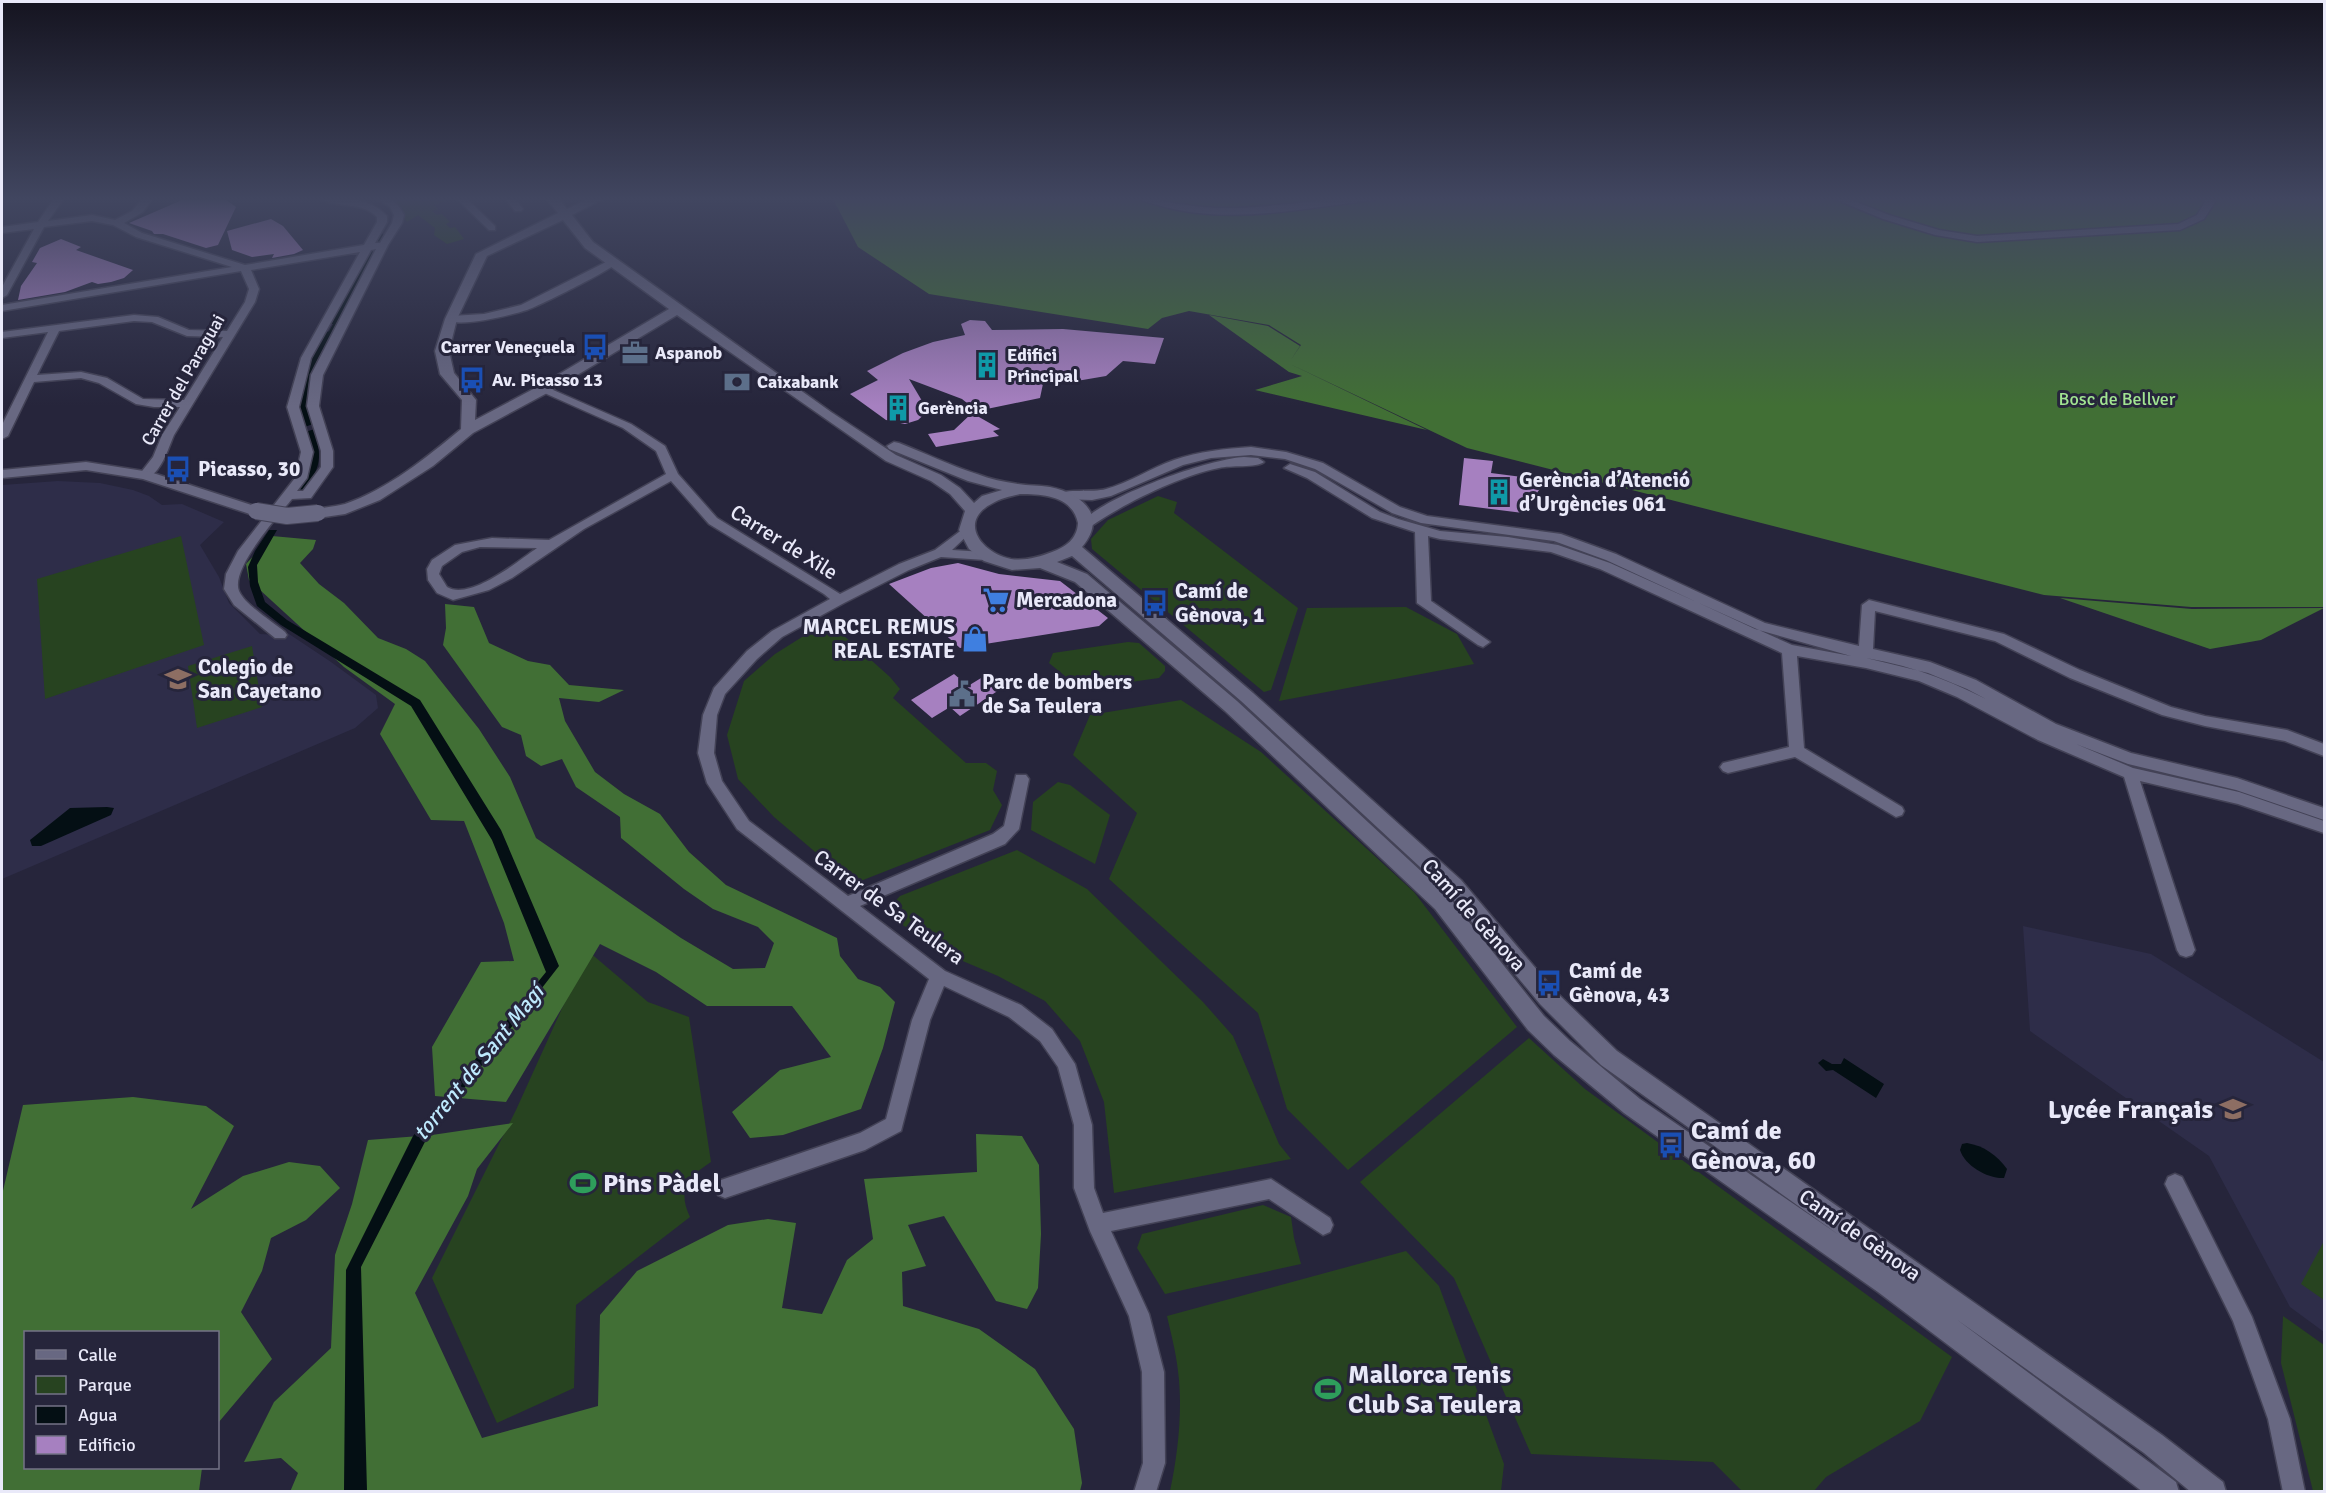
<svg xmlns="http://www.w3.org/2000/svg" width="2326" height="1493" font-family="Signika,sans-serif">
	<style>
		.built { fill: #2e2d49 }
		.green { fill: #274320 }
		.forest { fill: #416f35 }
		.water { fill: #040f14 }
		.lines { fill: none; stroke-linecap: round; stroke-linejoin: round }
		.stream { stroke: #040f14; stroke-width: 3 }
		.building { fill: #a680c0 }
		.street-casing { stroke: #434256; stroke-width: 3 }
		.secondary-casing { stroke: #434256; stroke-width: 3 }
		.street { fill: #686882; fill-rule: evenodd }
		.secondary { fill: #686882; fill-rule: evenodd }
		.secondary-bridge-casing { stroke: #434256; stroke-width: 18; stroke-linecap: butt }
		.secondary-bridge { stroke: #686882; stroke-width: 16 }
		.labels { text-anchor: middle; stroke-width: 6; stroke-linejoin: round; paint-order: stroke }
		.far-poi-label { font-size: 18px; font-weight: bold; fill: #e9e9f9; stroke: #26253b; text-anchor: start }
		.far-street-label { font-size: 18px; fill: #e9e9f9; stroke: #26253b }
		.far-park-label { font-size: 18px; fill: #a2e592; stroke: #26253b }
		.poi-label { font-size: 21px; font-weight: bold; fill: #e9e9f9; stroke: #26253b; text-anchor: start }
		.street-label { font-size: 21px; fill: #e9e9f9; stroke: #26253b }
		.water-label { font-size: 22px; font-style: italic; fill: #bee9fd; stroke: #26253b }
		.near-poi-label { font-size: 26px; font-weight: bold; fill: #e9e9f9; stroke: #26253b; text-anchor: start }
	</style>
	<rect width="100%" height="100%" fill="#26253b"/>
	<g class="built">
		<polygon points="58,481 100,483 133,490 149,496 162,505 182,504 224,522 200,545 219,577 229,603 260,634 280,635 286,632 331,662 376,695 378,708 355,728 2,879 2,485"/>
		<polygon points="2023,926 2151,954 2324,1062 2324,1332 2290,1307 2209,1156 2030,1031"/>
	</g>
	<g class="green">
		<path d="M382 197 408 198 415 201C425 197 441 193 450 200L434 205 438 209 432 211 437 215 442 214 450 222 446 224 450 228 455 227 464 239 447 244 434 235 435 228 418 215 407 222 395 204Z"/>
		<polygon points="1158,496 1177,502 1174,513 1298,608 1271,690 1264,692 1092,549 1091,539 1108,520"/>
		<polygon points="181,536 204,645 45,699 37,579"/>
		<polygon points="1406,607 1457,634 1474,664 1279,701 1307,608"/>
		<polygon points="832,625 890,677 900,689 893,698 966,763 986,763 997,771 993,790 1002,805 990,830 853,884 774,817 738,779 727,735 744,681 775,654 810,632"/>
		<polygon points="1128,642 1139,643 1165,666 1165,671 1159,678 1081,689 1049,663 1053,653"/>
		<polygon points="252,646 262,707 197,728 188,666"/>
		<polygon points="1181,700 1261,752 1414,892 1517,1027 1348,1170 1287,1109 1258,1013 1109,879 1137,813 1073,755 1090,715"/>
		<polygon points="1058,782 1070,785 1110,815 1095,864 1031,830 1033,802"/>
		<polygon points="1017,850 1087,889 1203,1002 1233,1036 1279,1144 1291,1159 1114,1193 1104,1102 1080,1041 1045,1001 998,976 958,959 896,921 887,910 900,896"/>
		<path d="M588 951 648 1002 689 1017 711 1162C688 1177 677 1190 690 1217L576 1305 574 1388 497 1423 432 1278 516 1110Z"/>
		<polygon points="1529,1038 1585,1089 1952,1357 1920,1421 1826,1477 1814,1491 1742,1491 1713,1462 1531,1454 1454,1278 1360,1182"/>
		<polygon points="1263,1205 1291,1217 1294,1238 1301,1264 1165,1294 1137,1248 1142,1234"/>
		<polygon points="2324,1241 2324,1300 2301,1284"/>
		<path d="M1406 1251 1439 1286 1504 1464 1501 1491H1170C1178 1454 1183 1409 1178 1371 1176 1352 1171 1334 1167 1316Z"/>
		<polygon points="2283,1316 2324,1345 2324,1491 2313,1491 2281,1363"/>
	</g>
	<g class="forest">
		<polygon points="832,197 2324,197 2324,607 2191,607 2044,595 1467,448 1288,363 1427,430 1255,390 1302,376 1289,372 1209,315 1268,326 1300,346 1290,361 1301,345 1269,325 1189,311 1162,318 1148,329 929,294 858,247"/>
		<polygon points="272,536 316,540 313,549 300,563 319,584 344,603 378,638 406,649 425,661 479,729 510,777 536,838 681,938 733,969 765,968 774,943 758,927 713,909 684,889 621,838 620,817 576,787 562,759 541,766 526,756 521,735 502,727 443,645 446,628 445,604 474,607 489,643 528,661 550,665 569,685 624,690 599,702 559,698 565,721 595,772 624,794 660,814 689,852 726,885 837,938 840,956 858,979 880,987 895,1002 883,1048 861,1109 783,1135 750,1138 732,1112 780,1070 831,1057 792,1006 707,1006 656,972 600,944 506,1102 435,1096 432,1047 481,962 514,961 504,923 464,821 431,820 380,734 395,704 344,667 249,580 246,564"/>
		<polygon points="2060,598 2192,609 2324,608 2261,640 2210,649"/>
		<polygon points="133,1097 206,1106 234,1126 191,1209 243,1176 289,1162 320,1166 340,1188 306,1220 271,1238 262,1271 241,1312 272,1359 218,1423 218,1332 26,1332 26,1468 202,1468 199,1491 2,1491 2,1195 23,1105"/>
		<polygon points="513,1123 477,1169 468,1196 415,1293 482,1438 598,1406 600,1315 637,1271 728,1225 768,1219 796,1223 782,1308 822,1314 847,1260 873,1239 864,1179 977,1172 976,1134 1022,1136 1039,1165 1041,1234 1038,1288 1027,1309 996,1301 944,1216 908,1225 926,1266 902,1272 903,1306 979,1329 1035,1369 1074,1429 1082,1483 1080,1491 290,1492 298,1473 281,1458 244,1462 274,1402 331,1348 335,1255 352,1204 368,1140 432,1135"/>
	</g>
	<g class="water">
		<polygon points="374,254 337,324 328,324 365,255"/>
		<path d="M334 331C314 367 299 382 313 424L302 428 296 404 306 364 323 332Z"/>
		<path d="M315 429C321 459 322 464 305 490H297L305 432Z"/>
		<polygon points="269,530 277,530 257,565 258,582 265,602 287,620 420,700 501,830 559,966 430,1132 361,1267 367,1491 344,1491 346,1270 413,1136 546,972 492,840 411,706 281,625 257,606 250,586 248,567 255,551"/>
		<polygon points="107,807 114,808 111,815 41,846 32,846 30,840 70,808"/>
		<polygon points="1844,1058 1884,1084 1876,1098 1833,1070 1826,1071 1818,1063 1823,1059 1832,1064 1841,1064"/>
		<path d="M1967 1143C1984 1146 1997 1155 2007 1169L2004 1178C1988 1179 1965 1166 1960 1150L1962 1144Z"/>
	</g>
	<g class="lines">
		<g class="stream">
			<polyline points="369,259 382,235"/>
			<polyline points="328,336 337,320"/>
		</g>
	</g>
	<g class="building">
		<polygon points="189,197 222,197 236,207 218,245 206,248 163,234 154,234 152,231 129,223"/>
		<polygon points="271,219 283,226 303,250 294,254 272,258 274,254 252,257 232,250 227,231"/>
		<polygon points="61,239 81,247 76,250 133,270 124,278 111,282 98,284 92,282 65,292 18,300 21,286 37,263 32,262 40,248"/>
		<polygon points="970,320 985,321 992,330 1063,329 1164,338 1155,364 1123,361 1106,376 1065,383 1044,379 1040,398 977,411 962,399 909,379 928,411 918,420 905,424 886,420 850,394 878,380 867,371 903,353 933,342 965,335 961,324"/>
		<polygon points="972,413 1000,429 993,431 999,436 936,447 928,434 954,430"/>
		<polygon points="1464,458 1493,461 1491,473 1546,480 1523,513 1459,505"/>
		<polygon points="958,563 999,574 1060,581 1108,618 1099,626 960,648 889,584 931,568"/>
		<polygon points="954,674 968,686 986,675 1002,688 960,716 950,707 932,718 911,700"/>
	</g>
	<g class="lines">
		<g class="street-casing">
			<g id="street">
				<path d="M55 197H65L48 221 92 215 115 220 132 211 144 197H154L143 212 124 223 142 233 245 265 364 245 377 222V217C360 200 335 209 316 197 340 197 370 197 387 216V222L375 243H380L392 223 394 215 390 207 374 197C390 197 397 201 404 215L402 223 388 245 323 375 319 406 333 451V467L311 498 292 499C278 516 230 569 239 591 245 605 273 622 285 632L287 635 285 638H275L234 605 224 589 226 574 238 551 295 478 301 452 287 407 301 358 360 252 251 270 259 289 255 302 174 435C168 449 161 474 145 479L139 475 153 457 162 435 180 407H154L136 404 99 383 81 378 34 382 8 436 2 439V425L48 332 2 338V332L134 315 158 317 189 330 227 331 245 302 249 289 241 271 2 311V305L232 267 136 237 113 225 92 221 44 227 7 295 2 298V287L34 229 2 233V227L38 222ZM376 249 311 375 307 406 321 451V467L303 491H297L307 478 313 452 299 407 311 358 371 250ZM134 321 152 322 187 336 223 337 184 400 143 399 107 378 81 372 37 375 59 331Z"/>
				<polygon points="455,197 465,197 495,226 495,230 489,230"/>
				<polygon points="504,197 514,197 523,209 521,211 515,211"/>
				<path d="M1136 197C1149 197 1160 201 1172 203 1191 206 1209 208 1227 208 1278 208 1328 197 1379 197L1374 200C1304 208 1226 226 1158 205 1150 203 1142 201 1136 197Z"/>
				<polygon points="1830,197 1844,197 1889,215 1939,230 1977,236 2178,224 2197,215 2205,202 2201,197 2211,197 2215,202 2204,219 2180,230 1977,242 1935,235 1883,219"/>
				<path d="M608 261 617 263C607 272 541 305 527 310 511 315 458 329 446 319L451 316 484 314 521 305Z"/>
				<path d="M544 386 631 424 665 446 678 474 717 518 840 594 899 564 935 550 967 526 973 530 952 550 985 552 992 556 985 560 941 557 909 570 844 603 782 637 757 659 725 694 717 715 714 753 722 781 749 821 848 896 993 834 1004 826 1016 775H1026L1029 779 1019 829 1005 844 860 906 945 971 1021 1005 1052 1029 1075 1064 1092 1125 1094 1188 1103 1213 1271 1179 1330 1218 1333 1225 1330 1232 1323 1235 1269 1199 1111 1231 1149 1314 1164 1372 1165 1463 1156 1492H1134L1143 1463 1142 1372 1129 1316 1090 1231 1074 1188V1125L1058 1067 1040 1041 1009 1017 944 986 930 1020 901 1131 865 1150 725 1198 718 1195 715 1188 718 1181 860 1133 886 1119 912 1020 929 979 737 829 707 783 698 753 703 715 714 688 747 651 772 631 830 599 824 594 709 524 671 481 584 529 512 578 489 590 453 600 437 593 428 580 427 569 432 560 455 545 492 538 549 540 666 474 656 451 623 428 540 391V387ZM480 547 537 548C518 561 470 601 447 587L439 574 442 566 462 552Z"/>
				<path d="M1251 447 1286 452 1323 463 1400 507 1427 516 1561 534 1616 554 1765 623 1859 646 1862 605 1869 600 2004 634 2080 670 2171 707 2205 716 2287 730 2324 744V756L2285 741 2205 726 2162 715 2070 678 1995 641 1875 611 1873 649 1930 662 1976 680 2056 724 2131 753 2237 778 2324 808V820L2236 790 2128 764 2076 744 2133 768 2239 792 2324 821V833L2238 804 2140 781 2195 950 2192 955 2186 957 2180 955 2177 950 2124 777 2038 740 1957 697 1919 681 1866 668 1797 656 1804 748 1902 807 1904 811 1902 815 1896 817 1795 757 1728 773 1723 771 1720 767 1723 763 1789 747 1782 653 1600 569 1551 552 1440 539 1428 536 1431 601 1490 642 1483 647 1478 645 1417 603 1415 532 1372 518 1307 478 1284 468 1290 464 1315 472 1380 512 1398 519 1440 531 1508 537 1558 545 1610 563 1792 645 1851 656 1755 629 1606 560 1554 541 1421 523 1392 513 1315 469 1285 459 1251 455 1211 458 1183 465 1111 496 1092 500 1063 499 1057 495C1064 488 1093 493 1106 489 1129 483 1151 468 1174 460 1199 451 1225 449 1251 447ZM1866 658C1915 666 1959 684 2003 708L1967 689 1928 673Z"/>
				<path d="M1244 457 1258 458 1264 462C1257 468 1230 465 1219 468 1179 476 1123 504 1090 527L1086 528 1080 524C1102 497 1208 459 1244 457Z"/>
				<polygon points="2175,1174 2182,1177 2252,1317 2290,1419 2305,1492 2283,1492 2268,1419 2233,1321 2165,1184 2168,1177"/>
			</g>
		</g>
		<g class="secondary-casing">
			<g id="secondary">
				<path d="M545 197H557L567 209 592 197H607L572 215 593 242 831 412 896 455 941 475 960 488 974 503 982 496 1002 490 968 481 889 449 887 446 894 442 899 443C925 453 951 466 977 474 990 479 1004 482 1018 484 1028 486 1039 485 1050 487 1083 494 1108 516 1082 547L1253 693 1461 880 1554 990 1617 1051 2162 1435 2223 1482 2226 1492H2191L2144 1453 1956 1319 2176 1482 2179 1492H2143L1878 1292 1624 1113 1554 1055 1528 1030 1435 909 1225 711 1075 582 1040 568 1012 570 984 561 969 549 959 530 965 511 950 494 931 481 886 461 677 315 549 392 473 433 433 466 380 500 345 514 318 518 313 516 310 513 313 510C323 507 334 507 345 504 388 489 426 458 461 429L462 400 440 374 435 351 445 319 476 254 558 213ZM563 220 585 248 669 309 539 386 475 420 476 400 454 373 449 351 457 319 487 256ZM1020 494C1044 494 1072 496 1078 523 1077 539 1066 547 1052 552 1039 557 1025 561 1011 559 981 553 957 521 993 503 1001 498 1012 496 1020 494ZM1072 556 1241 701 1447 892 1540 1004 1601 1065 1839 1235 1640 1099 1570 1041 1544 1016 1449 897 1237 701 1087 574 1057 562Z"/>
				<polygon points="86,462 150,472 261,508 264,511 256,516 143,479 86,470 2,478 2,470"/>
			</g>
		</g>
		<use href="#street" class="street"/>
		<use href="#secondary" class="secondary"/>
		<g class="secondary-bridge-casing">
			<polyline id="secondary-bridge" points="256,511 287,516 318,513"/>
		</g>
		<use href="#secondary-bridge" class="secondary-bridge"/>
	</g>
	<linearGradient id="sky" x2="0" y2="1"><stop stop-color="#151420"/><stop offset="0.49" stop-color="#414660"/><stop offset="1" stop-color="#414660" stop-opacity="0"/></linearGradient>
	<rect width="2326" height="406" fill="url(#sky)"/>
	<defs>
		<g id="bus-bare" transform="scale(2.07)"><path d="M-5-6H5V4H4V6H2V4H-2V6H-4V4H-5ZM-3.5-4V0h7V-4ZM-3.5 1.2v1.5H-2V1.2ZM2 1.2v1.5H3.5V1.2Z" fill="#1a4fb4" stroke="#26253b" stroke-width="2.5" paint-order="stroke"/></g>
		<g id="office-bare" transform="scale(2.07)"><path d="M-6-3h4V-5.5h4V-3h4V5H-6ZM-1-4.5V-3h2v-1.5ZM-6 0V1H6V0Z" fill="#5c6f8a" stroke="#26253b" stroke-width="2.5" paint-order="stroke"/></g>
		<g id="building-bare" transform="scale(2.07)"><path d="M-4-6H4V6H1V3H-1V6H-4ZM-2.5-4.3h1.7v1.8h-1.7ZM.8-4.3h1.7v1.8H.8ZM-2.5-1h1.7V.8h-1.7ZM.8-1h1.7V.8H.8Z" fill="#0f9aa8" stroke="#26253b" stroke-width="2.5" paint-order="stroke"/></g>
		<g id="bank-bare" transform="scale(2.07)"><path d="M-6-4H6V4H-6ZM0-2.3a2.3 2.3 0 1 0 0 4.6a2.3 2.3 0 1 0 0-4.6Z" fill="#5c6f8a" stroke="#26253b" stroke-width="2.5" paint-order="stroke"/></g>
		<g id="supermarket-bare" transform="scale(2.07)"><path d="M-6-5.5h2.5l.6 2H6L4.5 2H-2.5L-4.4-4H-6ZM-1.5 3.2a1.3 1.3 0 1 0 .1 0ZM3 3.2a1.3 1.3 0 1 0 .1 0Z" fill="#3f7fe0" stroke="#26253b" stroke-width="2.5" paint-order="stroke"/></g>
		<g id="shop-bare" transform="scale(2.07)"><path d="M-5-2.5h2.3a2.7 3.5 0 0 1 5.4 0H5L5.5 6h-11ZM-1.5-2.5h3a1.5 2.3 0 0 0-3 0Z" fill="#3f7fe0" stroke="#26253b" stroke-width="2.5" paint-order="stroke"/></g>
		<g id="school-bare" transform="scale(2.07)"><path d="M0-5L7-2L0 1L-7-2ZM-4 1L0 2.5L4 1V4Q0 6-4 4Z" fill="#8d6e63" stroke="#26253b" stroke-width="2.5" paint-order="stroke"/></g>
		<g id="civic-bare" transform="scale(2.07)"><path d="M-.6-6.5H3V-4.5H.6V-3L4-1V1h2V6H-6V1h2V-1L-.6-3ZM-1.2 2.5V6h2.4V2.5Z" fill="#5c6f8a" stroke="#26253b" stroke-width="2.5" paint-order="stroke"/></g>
		<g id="stadium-bare" transform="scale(2.07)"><path d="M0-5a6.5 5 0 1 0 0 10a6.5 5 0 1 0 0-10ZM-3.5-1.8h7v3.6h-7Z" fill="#2e9e5b" stroke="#26253b" stroke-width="2.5" paint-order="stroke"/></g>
	</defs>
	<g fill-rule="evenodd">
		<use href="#bus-bare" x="595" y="347"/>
		<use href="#office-bare" x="635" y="353"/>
		<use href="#building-bare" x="987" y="365"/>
		<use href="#bus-bare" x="472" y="380"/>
		<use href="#bank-bare" x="737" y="382"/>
		<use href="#building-bare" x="898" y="408"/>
		<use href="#bus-bare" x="178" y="469"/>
		<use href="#building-bare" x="1499" y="492"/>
		<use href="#supermarket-bare" x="996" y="600"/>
		<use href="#bus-bare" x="1155" y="603"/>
		<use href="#shop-bare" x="975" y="639"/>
		<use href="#school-bare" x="178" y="679"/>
		<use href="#civic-bare" x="962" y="694"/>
		<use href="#bus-bare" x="1549" y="983"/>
		<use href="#school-bare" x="2233" y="1109"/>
		<use href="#bus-bare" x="1671" y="1145"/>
		<use href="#stadium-bare" x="583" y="1183"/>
		<use href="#stadium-bare" x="1328" y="1389"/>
	</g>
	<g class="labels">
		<g class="far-poi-label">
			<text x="575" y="353" text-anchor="end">Carrer Veneçuela</text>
			<text x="655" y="359">Aspanob</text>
			<text x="1007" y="361">Edifici<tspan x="1007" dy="21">Principal</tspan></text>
			<text x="492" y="386">Av. Picasso 13</text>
			<text x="757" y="388">Caixabank</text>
			<text x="918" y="414">Gerència</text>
		</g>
		<g class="far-street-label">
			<text transform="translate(183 380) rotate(-60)" y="6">Carrer del Paraguai</text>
		</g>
		<g class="far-park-label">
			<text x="2117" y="405">Bosc de Bellver</text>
		</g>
		<g class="poi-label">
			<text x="198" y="476">Picasso, 30</text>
			<text x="1519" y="487">Gerència d’Atenció<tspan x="1519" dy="24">d’Urgències 061</tspan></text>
			<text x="1175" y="598">Camí de<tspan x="1175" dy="24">Gènova, 1</tspan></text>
			<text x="1016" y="607">Mercadona</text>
			<text x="955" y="634" text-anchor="end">MARCEL REMUS<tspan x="955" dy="24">REAL ESTATE</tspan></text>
			<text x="198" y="674">Colegio de<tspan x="198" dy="24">San Cayetano</tspan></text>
			<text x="982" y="689">Parc de bombers<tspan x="982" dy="24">de Sa Teulera</tspan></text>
			<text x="1569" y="978">Camí de<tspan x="1569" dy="24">Gènova, 43</tspan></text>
		</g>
		<g class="street-label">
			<text transform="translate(784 542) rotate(32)" y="7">Carrer de Xile</text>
			<text transform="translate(889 907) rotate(36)" y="7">Carrer de Sa Teulera</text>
			<text transform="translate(1474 915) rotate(48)" y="7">Camí de Gènova</text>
			<text transform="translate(1860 1235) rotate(35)" y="7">Camí de Gènova</text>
		</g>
		<g class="water-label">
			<text transform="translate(478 1062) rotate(-51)" y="8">torrent de Sant Magí</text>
		</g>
		<g class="near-poi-label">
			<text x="2213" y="1118" text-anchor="end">Lycée Français</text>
			<text x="1691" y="1139">Camí de<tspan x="1691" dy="30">Gènova, 60</tspan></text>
			<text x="603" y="1192">Pins Pàdel</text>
			<text x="1348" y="1383">Mallorca Tenis<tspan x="1348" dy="30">Club Sa Teulera</tspan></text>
		</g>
	</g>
	<rect width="2326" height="1493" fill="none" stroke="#e9e9f9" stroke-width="6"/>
	<rect x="24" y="1331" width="195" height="138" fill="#26253b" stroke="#747387" stroke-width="1.5"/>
	<rect x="36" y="1350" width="30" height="9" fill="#686882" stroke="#747387" stroke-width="1.5"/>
	<text x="78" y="1361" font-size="18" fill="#e9e9f9">Calle</text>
	<rect x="36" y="1376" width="30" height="18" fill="#274320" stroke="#747387" stroke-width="1.5"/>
	<text x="78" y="1391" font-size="18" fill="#e9e9f9">Parque</text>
	<rect x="36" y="1406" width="30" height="18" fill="#040f14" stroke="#747387" stroke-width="1.5"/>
	<text x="78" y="1421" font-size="18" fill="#e9e9f9">Agua</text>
	<rect x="36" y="1436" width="30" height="18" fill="#a680c0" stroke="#747387" stroke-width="1.5"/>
	<text x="78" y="1451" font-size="18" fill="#e9e9f9">Edificio</text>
</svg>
